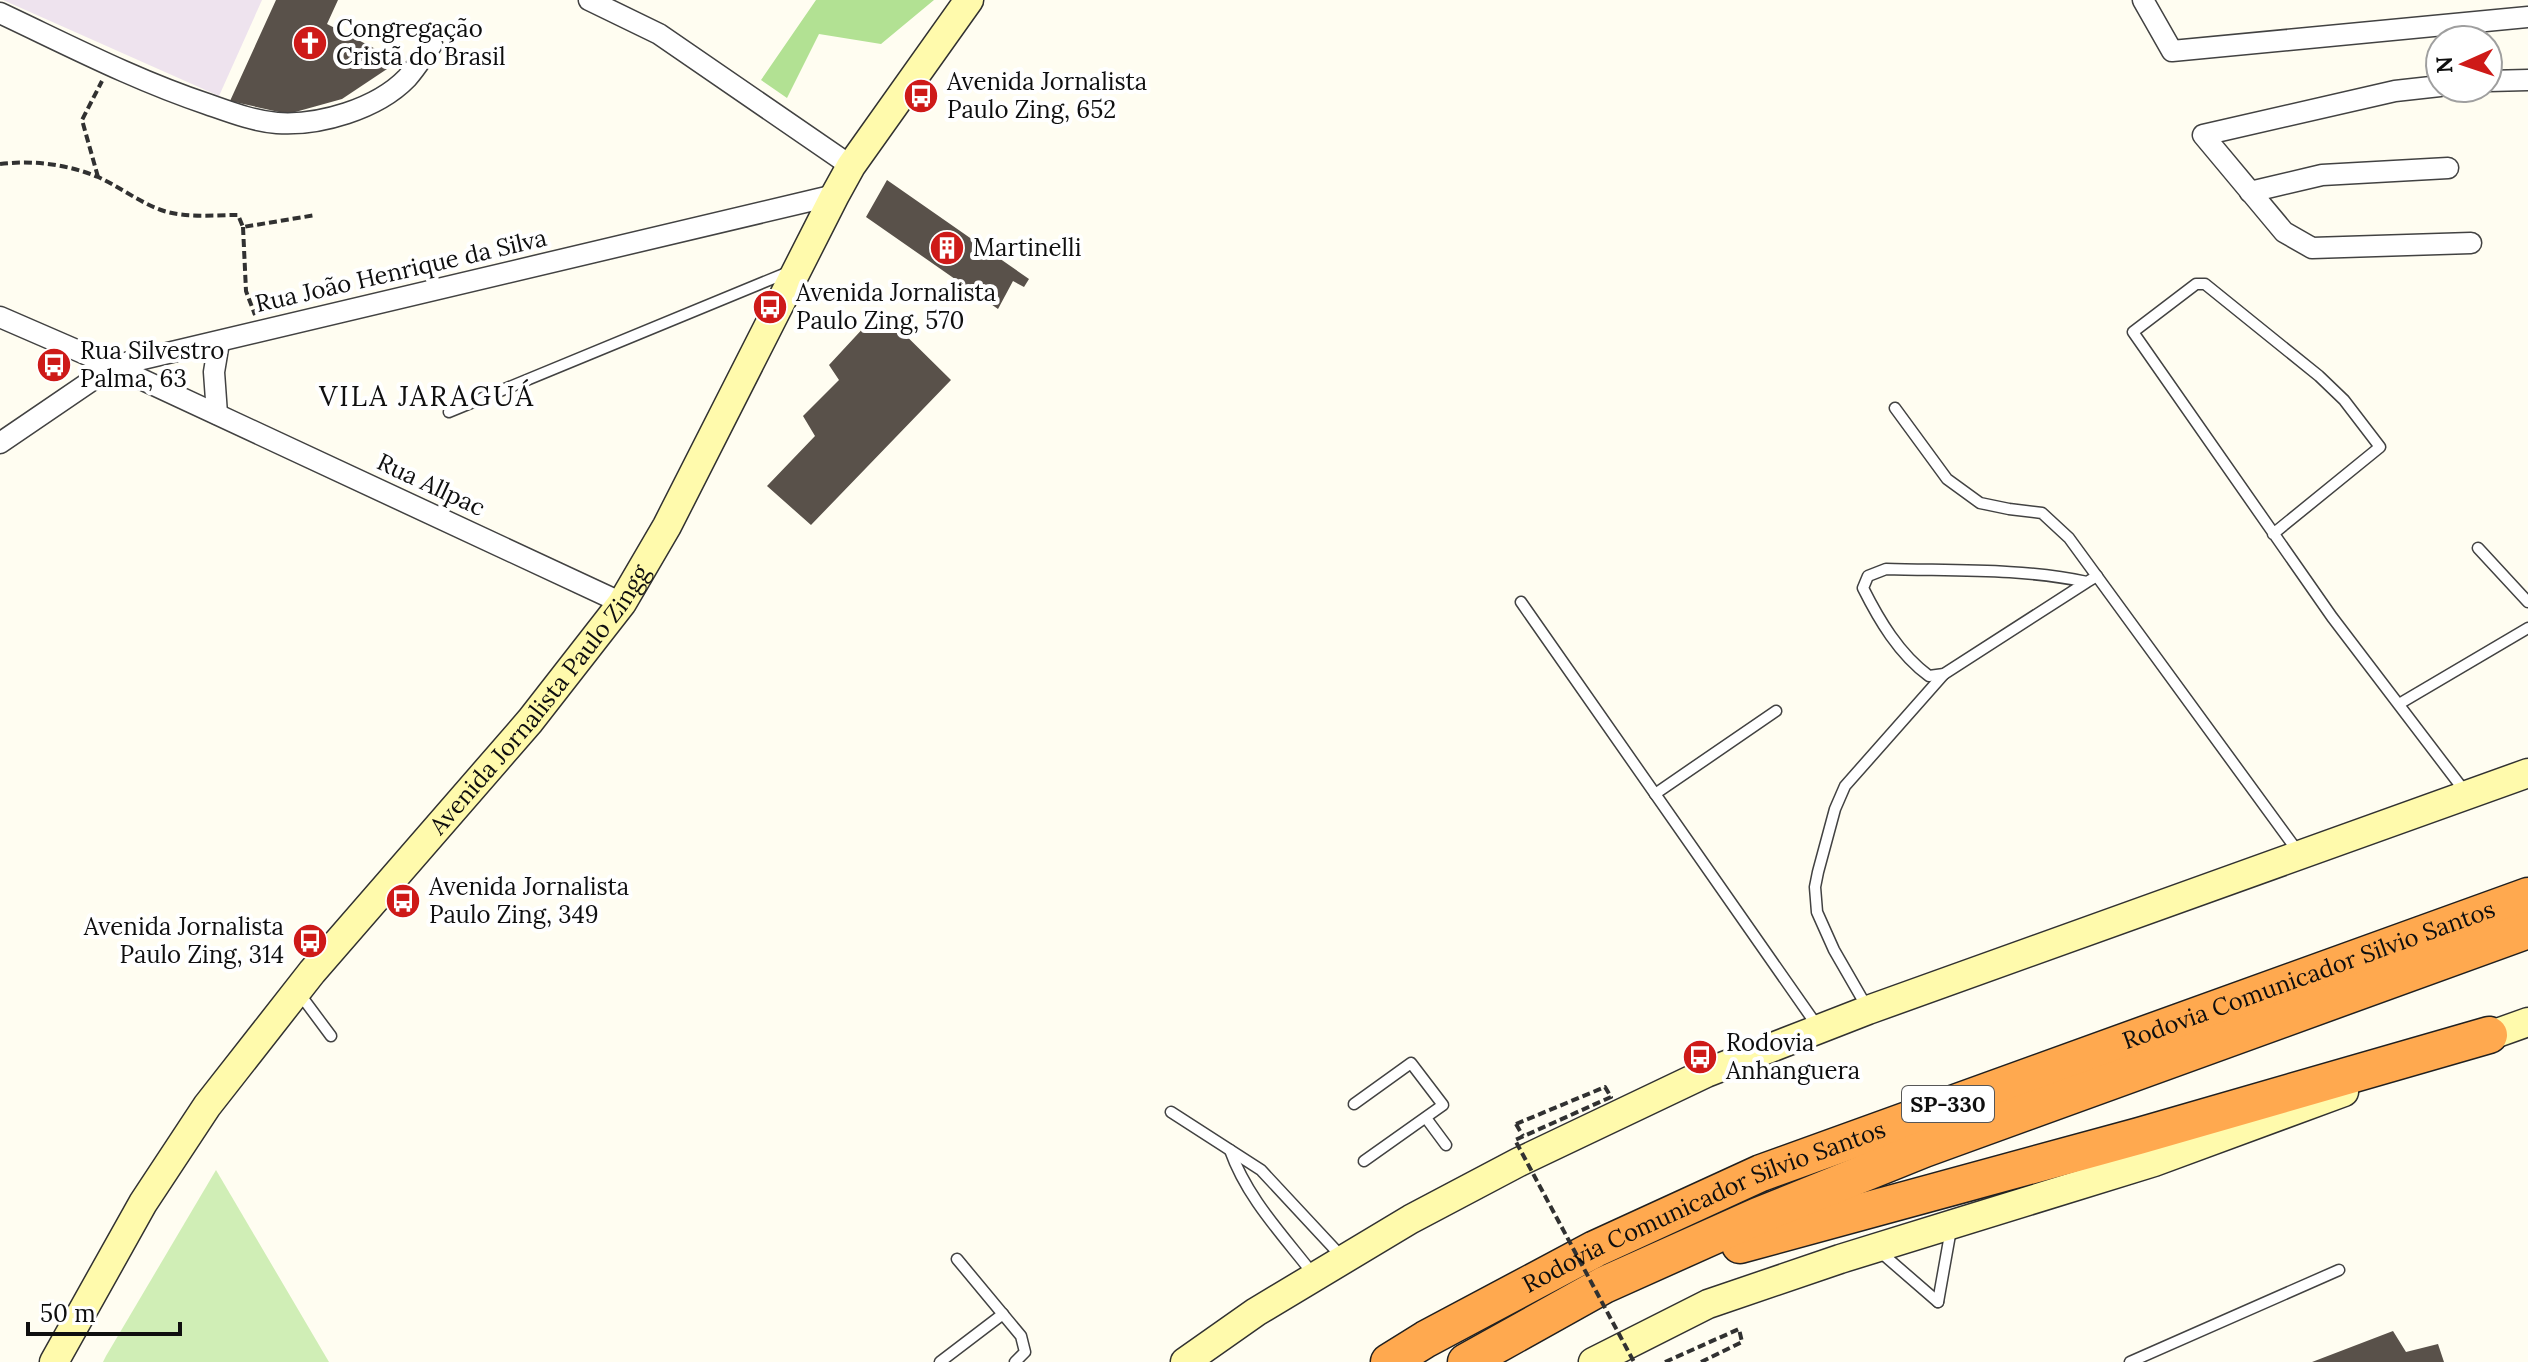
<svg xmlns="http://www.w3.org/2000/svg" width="2528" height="1362" font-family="Lora,serif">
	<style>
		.industrial { fill: #eee3ee }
		.green { fill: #d0eeb6 }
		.forest { fill: #b2e193 }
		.building { fill: #59514a }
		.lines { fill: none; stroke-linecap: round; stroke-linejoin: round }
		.lane-casing { stroke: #424242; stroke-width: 13 }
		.street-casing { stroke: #424242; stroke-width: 23 }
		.secondary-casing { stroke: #313131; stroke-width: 31 }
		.highway-casing { stroke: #202020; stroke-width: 39 }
		.path { stroke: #313131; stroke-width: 4; stroke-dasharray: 8 4; stroke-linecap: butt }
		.lane { stroke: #fff; stroke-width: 10 }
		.street { stroke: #fff; stroke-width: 20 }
		.secondary { stroke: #fffaac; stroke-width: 28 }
		.highway { stroke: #ffa94f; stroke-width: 36 }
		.path-bridge { stroke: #313131; stroke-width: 4; stroke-dasharray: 8 4; stroke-linecap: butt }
		.labels { text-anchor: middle; stroke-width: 8; stroke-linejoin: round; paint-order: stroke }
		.shield { fill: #fff; stroke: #575757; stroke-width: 2 }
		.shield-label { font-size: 22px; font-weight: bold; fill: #0f0f0f }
		.poi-label { font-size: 24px; fill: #0f0f0f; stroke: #fff; text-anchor: start }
		.street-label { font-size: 24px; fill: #0f0f0f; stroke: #fff }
		.quarter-label { font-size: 28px; letter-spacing: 2px; fill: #0f0f0f; stroke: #fff }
	</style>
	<rect width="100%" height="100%" fill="#fffdf1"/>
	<polygon class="industrial" points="3,0 262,0 219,96"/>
	<polygon class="green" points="216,1170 329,1362 103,1362 106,1356"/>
	<polygon class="forest" points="816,0 934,0 881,44 819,34 787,98 761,80"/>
	<g class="building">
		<polygon points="276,0 338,0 327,24 399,61 342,99 288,114 230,101"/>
		<polygon points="887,180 1029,279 1024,287 1013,281 998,309 866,217"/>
		<polygon points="880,310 951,380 811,525 767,486 815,436 803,416 839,380 829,365"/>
		<polygon points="2393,1331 2406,1352 2438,1344 2444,1362 2312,1362"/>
	</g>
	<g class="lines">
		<g class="lane-casing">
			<g id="lane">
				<polyline points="1895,408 1947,479 1980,503 2009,509 2042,513 2069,538 2299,853"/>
				<polyline points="449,412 791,271"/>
				<polyline points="2273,534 2380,447 2344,400 2319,376 2205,284 2196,284 2133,332 2332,617 2466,793"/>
				<polyline points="2478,548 2528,602"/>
				<path d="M2087 582C2021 568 1953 571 1886 569L1868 576 1863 588C1879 620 1899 654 1929 676L1944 674 2087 582 2097 576"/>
				<polyline points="1521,602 1818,1027"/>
				<polyline points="2399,704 2528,628"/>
				<polyline points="1655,794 1776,711"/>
				<polyline points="299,993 331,1036"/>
				<polyline points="1868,1009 1834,950 1817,912 1815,887 1818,872 1835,809 1845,786 1944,674"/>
				<polyline points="1354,1104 1411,1063 1443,1105 1364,1161"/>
				<polyline points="1171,1112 1261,1170 1342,1257"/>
				<polyline points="1426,1118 1446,1145"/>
				<path d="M1230 1150C1247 1198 1282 1234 1313 1274"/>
				<polyline points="1878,1250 1938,1302"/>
				<polyline points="957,1259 1021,1336 1025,1352 1015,1362"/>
				<polyline points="1938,1302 1951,1229"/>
				<polyline points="940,1362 1003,1314"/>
				<polyline points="2130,1362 2339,1270"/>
			</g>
		</g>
		<g class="street-casing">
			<g id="street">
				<polyline points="589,0 659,34 851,166"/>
				<polyline points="2143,0 2172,51 2528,17"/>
				<path d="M0 13C68 45 135 80 207 104 230 112 253 121 277 123 319 126 377 109 407 78 416 68 424 55 432 44"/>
				<polyline points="2488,81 2528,80"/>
				<polyline points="2440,86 2395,91 2203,135 2284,232 2312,248 2471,243"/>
				<polyline points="2250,192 2322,175 2448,168"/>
				<polyline points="0,317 113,366 622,603"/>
				<polyline points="217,414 214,372 219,342"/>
				<polyline points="0,443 113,366 835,195"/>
			</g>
		</g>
		<g class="secondary-casing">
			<g id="secondary">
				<polyline points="2472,1042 2528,1022"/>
				<path id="s1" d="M54 1362 143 1203 207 1106 312 972 530 721 622 603 667 526 835 195 851 166 969 0"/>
				<polyline points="1185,1362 1256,1312 1411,1219 1519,1162 1706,1073 1868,1010 2528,773"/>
				<polyline points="1593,1362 1708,1304 1840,1259 2154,1162 2344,1092"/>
			</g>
		</g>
		<g class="highway-casing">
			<g id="highway">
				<polyline points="1740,1245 2139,1136 2489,1035"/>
				<path id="s2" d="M1389 1362 1426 1339 1595 1249 1761 1173 2528 896"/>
				<polyline points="1466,1362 1604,1285 1758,1216 1924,1149 2528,930"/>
			</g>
		</g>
		<g class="path">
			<path d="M0 164C32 160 67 164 98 177 120 187 140 203 164 211 186 218 215 215 238 215L243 227 316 215"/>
			<polyline points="98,177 82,120 102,81"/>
			<polyline points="243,227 246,291 255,315"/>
			<polyline points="1516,1124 1523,1136"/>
			<polyline points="1665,1362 1739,1329 1742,1342 1701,1362"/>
		</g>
		<use href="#lane" class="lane"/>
		<use href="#street" class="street"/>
		<use href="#secondary" class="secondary"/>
		<use href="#highway" class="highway"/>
		<polyline class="path-bridge" points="1516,1124 1605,1087 1611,1097 1515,1140 1634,1362"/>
	</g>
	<defs>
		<g id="church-disc" transform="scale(1.8)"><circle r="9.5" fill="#ce1a18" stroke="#fff"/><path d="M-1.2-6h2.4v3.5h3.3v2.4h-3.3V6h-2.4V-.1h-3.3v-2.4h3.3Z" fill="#fff"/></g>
		<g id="bus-disc" transform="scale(1.8)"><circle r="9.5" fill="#ce1a18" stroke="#fff"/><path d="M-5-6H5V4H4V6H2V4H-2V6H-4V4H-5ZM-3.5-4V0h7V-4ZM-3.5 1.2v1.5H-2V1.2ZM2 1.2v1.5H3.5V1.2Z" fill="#fff"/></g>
		<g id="building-disc" transform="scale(1.8)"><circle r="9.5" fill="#ce1a18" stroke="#fff"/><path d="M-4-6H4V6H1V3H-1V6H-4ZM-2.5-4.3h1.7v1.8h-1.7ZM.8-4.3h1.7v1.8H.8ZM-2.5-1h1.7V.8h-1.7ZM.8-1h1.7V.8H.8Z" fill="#fff"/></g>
	</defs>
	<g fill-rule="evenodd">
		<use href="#church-disc" x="310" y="43"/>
		<use href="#bus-disc" x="921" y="96"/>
		<use href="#building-disc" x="947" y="248"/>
		<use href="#bus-disc" x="770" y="307"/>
		<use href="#bus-disc" x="54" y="365"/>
		<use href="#bus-disc" x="403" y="901"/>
		<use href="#bus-disc" x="310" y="941"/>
		<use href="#bus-disc" x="1700" y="1057"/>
	</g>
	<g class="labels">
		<rect class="shield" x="1902" y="1086" width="92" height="36" rx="6"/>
		<g class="shield-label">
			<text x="1948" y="1112">SP-330</text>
		</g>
		<g class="poi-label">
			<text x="336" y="37">Congregação<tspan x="336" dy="28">Cristã do Brasil</tspan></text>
			<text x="947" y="90">Avenida Jornalista<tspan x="947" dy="28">Paulo Zing, 652</tspan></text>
			<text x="973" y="256">Martinelli</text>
			<text x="796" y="301">Avenida Jornalista<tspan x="796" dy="28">Paulo Zing, 570</tspan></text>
			<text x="80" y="359">Rua Silvestro<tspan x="80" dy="28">Palma, 63</tspan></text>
			<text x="429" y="895">Avenida Jornalista<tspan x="429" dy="28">Paulo Zing, 349</tspan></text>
			<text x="284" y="935" text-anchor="end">Avenida Jornalista<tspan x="284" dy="28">Paulo Zing, 314</tspan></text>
			<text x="1726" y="1051">Rodovia<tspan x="1726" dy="28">Anhanguera</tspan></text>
		</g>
		<g class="street-label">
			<text transform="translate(401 271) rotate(-13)" y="8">Rua João Henrique da Silva</text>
			<text transform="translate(431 485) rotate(25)" y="8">Rua Allpac</text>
			<text dy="8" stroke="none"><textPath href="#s1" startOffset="824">Avenida Jornalista Paulo Zingg</textPath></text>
			<text dy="8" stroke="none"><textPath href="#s2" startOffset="1000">Rodovia Comunicador Silvio Santos</textPath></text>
			<text dy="8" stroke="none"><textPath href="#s2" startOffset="352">Rodovia Comunicador Silvio Santos</textPath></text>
		</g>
		<g class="quarter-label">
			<text x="427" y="406">VILA JARAGUÁ</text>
		</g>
	</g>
	<g transform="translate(2464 64) rotate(267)"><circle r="38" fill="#ffffff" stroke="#9f9f9f" stroke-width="2"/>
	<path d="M0-6L14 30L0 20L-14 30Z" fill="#ce1a18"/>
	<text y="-12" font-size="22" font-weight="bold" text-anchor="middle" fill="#0f0f0f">N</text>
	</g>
	<path d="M28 1322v12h152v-12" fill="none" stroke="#0f0f0f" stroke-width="4"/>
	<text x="40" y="1322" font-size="24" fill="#0f0f0f" stroke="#ffffff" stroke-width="6" paint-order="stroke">50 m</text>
</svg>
